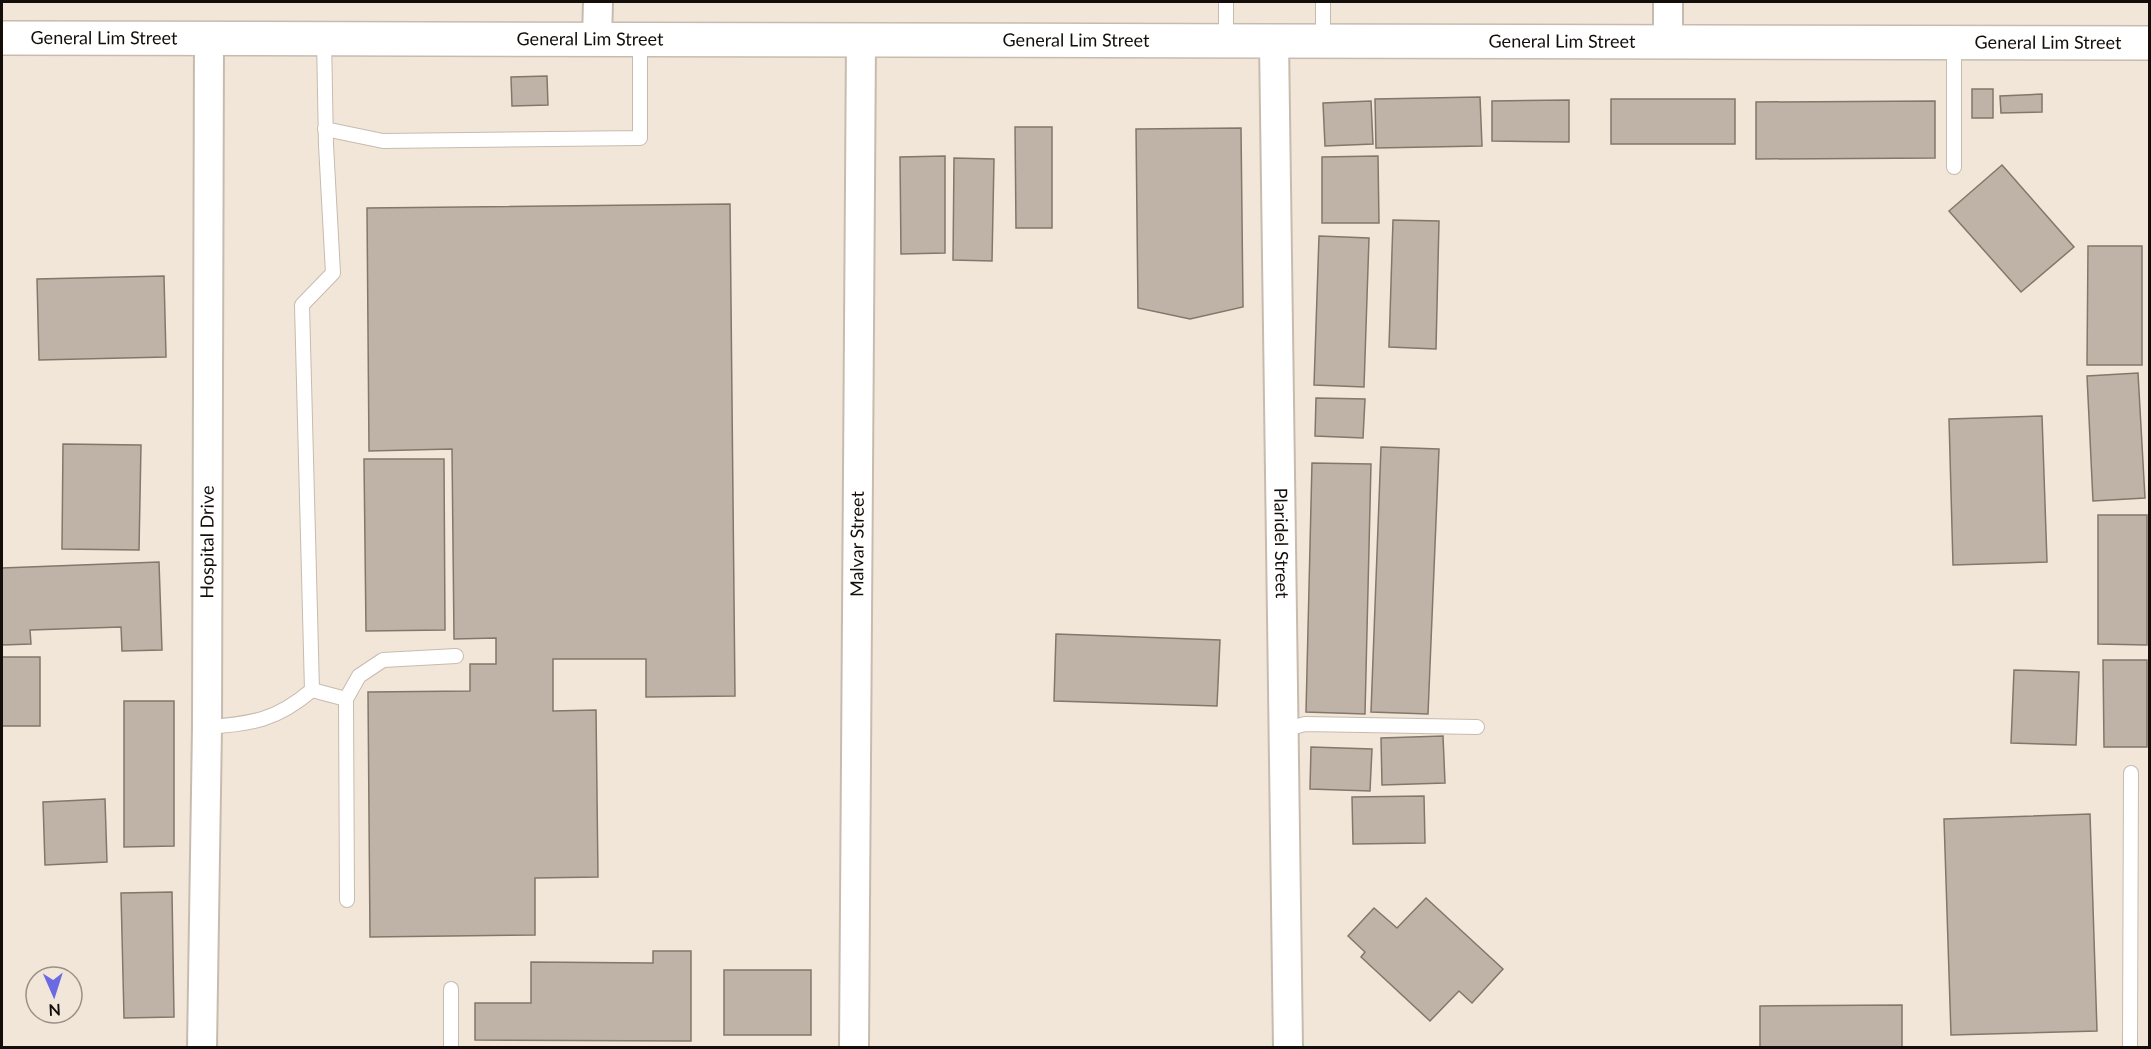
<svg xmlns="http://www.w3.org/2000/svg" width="2151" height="1049" font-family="Lato,sans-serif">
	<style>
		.building { fill: #bfb3a7; stroke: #82776b; stroke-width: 1.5 }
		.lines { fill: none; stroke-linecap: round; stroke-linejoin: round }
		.service-casing { stroke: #c7bbaf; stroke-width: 16 }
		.minor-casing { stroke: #c7bbaf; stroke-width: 32 }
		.tertiary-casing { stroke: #c7bbaf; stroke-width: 36 }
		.service { stroke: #fff; stroke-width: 14 }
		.minor { stroke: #fff; stroke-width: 28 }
		.tertiary { stroke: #fff; stroke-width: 33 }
		.labels { text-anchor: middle; stroke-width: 4.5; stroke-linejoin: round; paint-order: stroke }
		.street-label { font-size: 18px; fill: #130e0a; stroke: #f2e6d9 }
	</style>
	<rect width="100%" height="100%" fill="#f2e6d9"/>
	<g class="building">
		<polygon points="547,76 548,105 512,106 511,77"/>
		<rect x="1972" y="89" width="21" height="29"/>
		<polygon points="2042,94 2042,112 2001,113 2000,96"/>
		<polygon points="1480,97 1482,146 1376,148 1375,99"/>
		<rect x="1611" y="99" width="124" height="45"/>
		<polygon points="1569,100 1569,142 1492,141 1492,101"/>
		<polygon points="1371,101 1373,144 1325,146 1323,103"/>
		<polygon points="1935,101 1935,158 1756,159 1756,102"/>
		<polygon points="1015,127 1052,127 1052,228 1016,228"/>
		<polygon points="1241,128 1243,307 1190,319 1138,308 1136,129"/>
		<polygon points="945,156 945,253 901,254 900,157"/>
		<polygon points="1378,156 1379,223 1322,223 1322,157"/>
		<polygon points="954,158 994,159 992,261 953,260"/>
		<polygon points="2002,165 2074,247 2021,292 1949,211"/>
		<polygon points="730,204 735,696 646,697 646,659 553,659 553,711 596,710 598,877 535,878 535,935 370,937 368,692 470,691 470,664 496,664 496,638 454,639 452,449 369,451 367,208"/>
		<polygon points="1393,220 1439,221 1436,349 1389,347"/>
		<polygon points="1319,236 1369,238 1364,387 1314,385"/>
		<polygon points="2088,246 2142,246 2142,365 2087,365"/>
		<polygon points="164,276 166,357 39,360 37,279"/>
		<polygon points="2138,373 2145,498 2093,501 2087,376"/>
		<polygon points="1316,398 1365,399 1363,438 1315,436"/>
		<polygon points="2042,416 2047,562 1953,565 1949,419"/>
		<polygon points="63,444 141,445 139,550 62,549"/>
		<polygon points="1381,447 1439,449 1428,714 1371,712"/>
		<polygon points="364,459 444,459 445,630 366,631"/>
		<polygon points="1312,463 1371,464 1365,714 1306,712"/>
		<polygon points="2098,515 2147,515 2147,645 2098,644"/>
		<polygon points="159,562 162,650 122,651 121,627 30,630 31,644 2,645 2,568"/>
		<polygon points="1056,634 1220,640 1217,706 1054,701"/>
		<rect x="2" y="657" width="38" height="69"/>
		<polygon points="2103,660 2147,660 2147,747 2104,747"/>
		<polygon points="2014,670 2079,672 2076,745 2011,743"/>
		<polygon points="124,701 174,701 174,846 124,847"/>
		<polygon points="1443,736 1445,783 1382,785 1381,738"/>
		<polygon points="1311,747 1372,749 1370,791 1310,789"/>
		<polygon points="1424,796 1425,843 1353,844 1352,797"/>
		<polygon points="105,799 107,862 45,865 43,802"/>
		<polygon points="2090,814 2097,1031 1951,1035 1944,819"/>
		<polygon points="172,892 174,1017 124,1018 121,893"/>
		<polygon points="1426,898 1503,969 1472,1003 1459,991 1430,1021 1361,957 1365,952 1348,936 1374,908 1397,928"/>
		<polygon points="653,951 691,951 691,1041 475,1040 475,1003 531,1003 531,962 653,963"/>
		<rect x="724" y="970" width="87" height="65"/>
		<polygon points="1902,1005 1902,1048 1760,1048 1760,1006"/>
	</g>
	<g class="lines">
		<g class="service-casing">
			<g id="service">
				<polyline points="1323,40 1323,2"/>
				<polyline points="1226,41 1226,2"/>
				<polyline points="1954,43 1954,167"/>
				<polyline points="325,129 383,141 640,138 640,40"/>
				<polyline points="312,690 302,305 333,273 326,145 324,38"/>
				<polyline points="312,690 346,699"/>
				<path d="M207 727C252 724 277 720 312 690"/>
				<polyline points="1283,730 1305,724 1477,727"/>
				<polyline points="347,900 346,699 359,676 383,660 456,656"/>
				<polyline points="451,1048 451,989"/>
				<polyline points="2130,1048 2131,773"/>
			</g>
		</g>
		<g class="minor-casing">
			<g id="minor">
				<polyline points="597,39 598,2"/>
				<path id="s1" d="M1274 41 1288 1048"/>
				<polyline points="1668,42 1668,2"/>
				<path id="s2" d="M202 1048 207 727 209 39"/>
				<path id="s3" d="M854 1048 861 40"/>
			</g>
		</g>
		<g class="tertiary-casing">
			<g id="tertiary">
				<path id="s4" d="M2 38 2150 43"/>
			</g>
		</g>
		<use href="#service" class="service"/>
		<use href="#minor" class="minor"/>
		<use href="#tertiary" class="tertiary"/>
	</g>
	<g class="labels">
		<g class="street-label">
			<text dy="6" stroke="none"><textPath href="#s4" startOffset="102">General Lim Street</textPath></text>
			<text dy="6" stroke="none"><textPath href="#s4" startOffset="588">General Lim Street</textPath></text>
			<text dy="6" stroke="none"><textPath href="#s4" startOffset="1074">General Lim Street</textPath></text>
			<text dy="6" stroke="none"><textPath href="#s4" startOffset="1560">General Lim Street</textPath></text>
			<text dy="6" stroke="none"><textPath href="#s4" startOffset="2046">General Lim Street</textPath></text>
			<text dy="6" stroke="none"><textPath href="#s2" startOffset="506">Hospital Drive</textPath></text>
			<text dy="6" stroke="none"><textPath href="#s3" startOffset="504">Malvar Street</textPath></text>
			<text dy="6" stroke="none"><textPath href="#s1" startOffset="502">Plaridel Street</textPath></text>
		</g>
	</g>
	<rect width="2151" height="1049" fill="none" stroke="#130e0a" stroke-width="6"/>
	<g transform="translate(54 995) rotate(177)"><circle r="28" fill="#f2e6d9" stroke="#999086" stroke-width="1.5"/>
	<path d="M0-4.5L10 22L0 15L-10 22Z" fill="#6a6ae3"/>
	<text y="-9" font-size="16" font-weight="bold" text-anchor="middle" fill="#130e0a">N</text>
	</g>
</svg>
